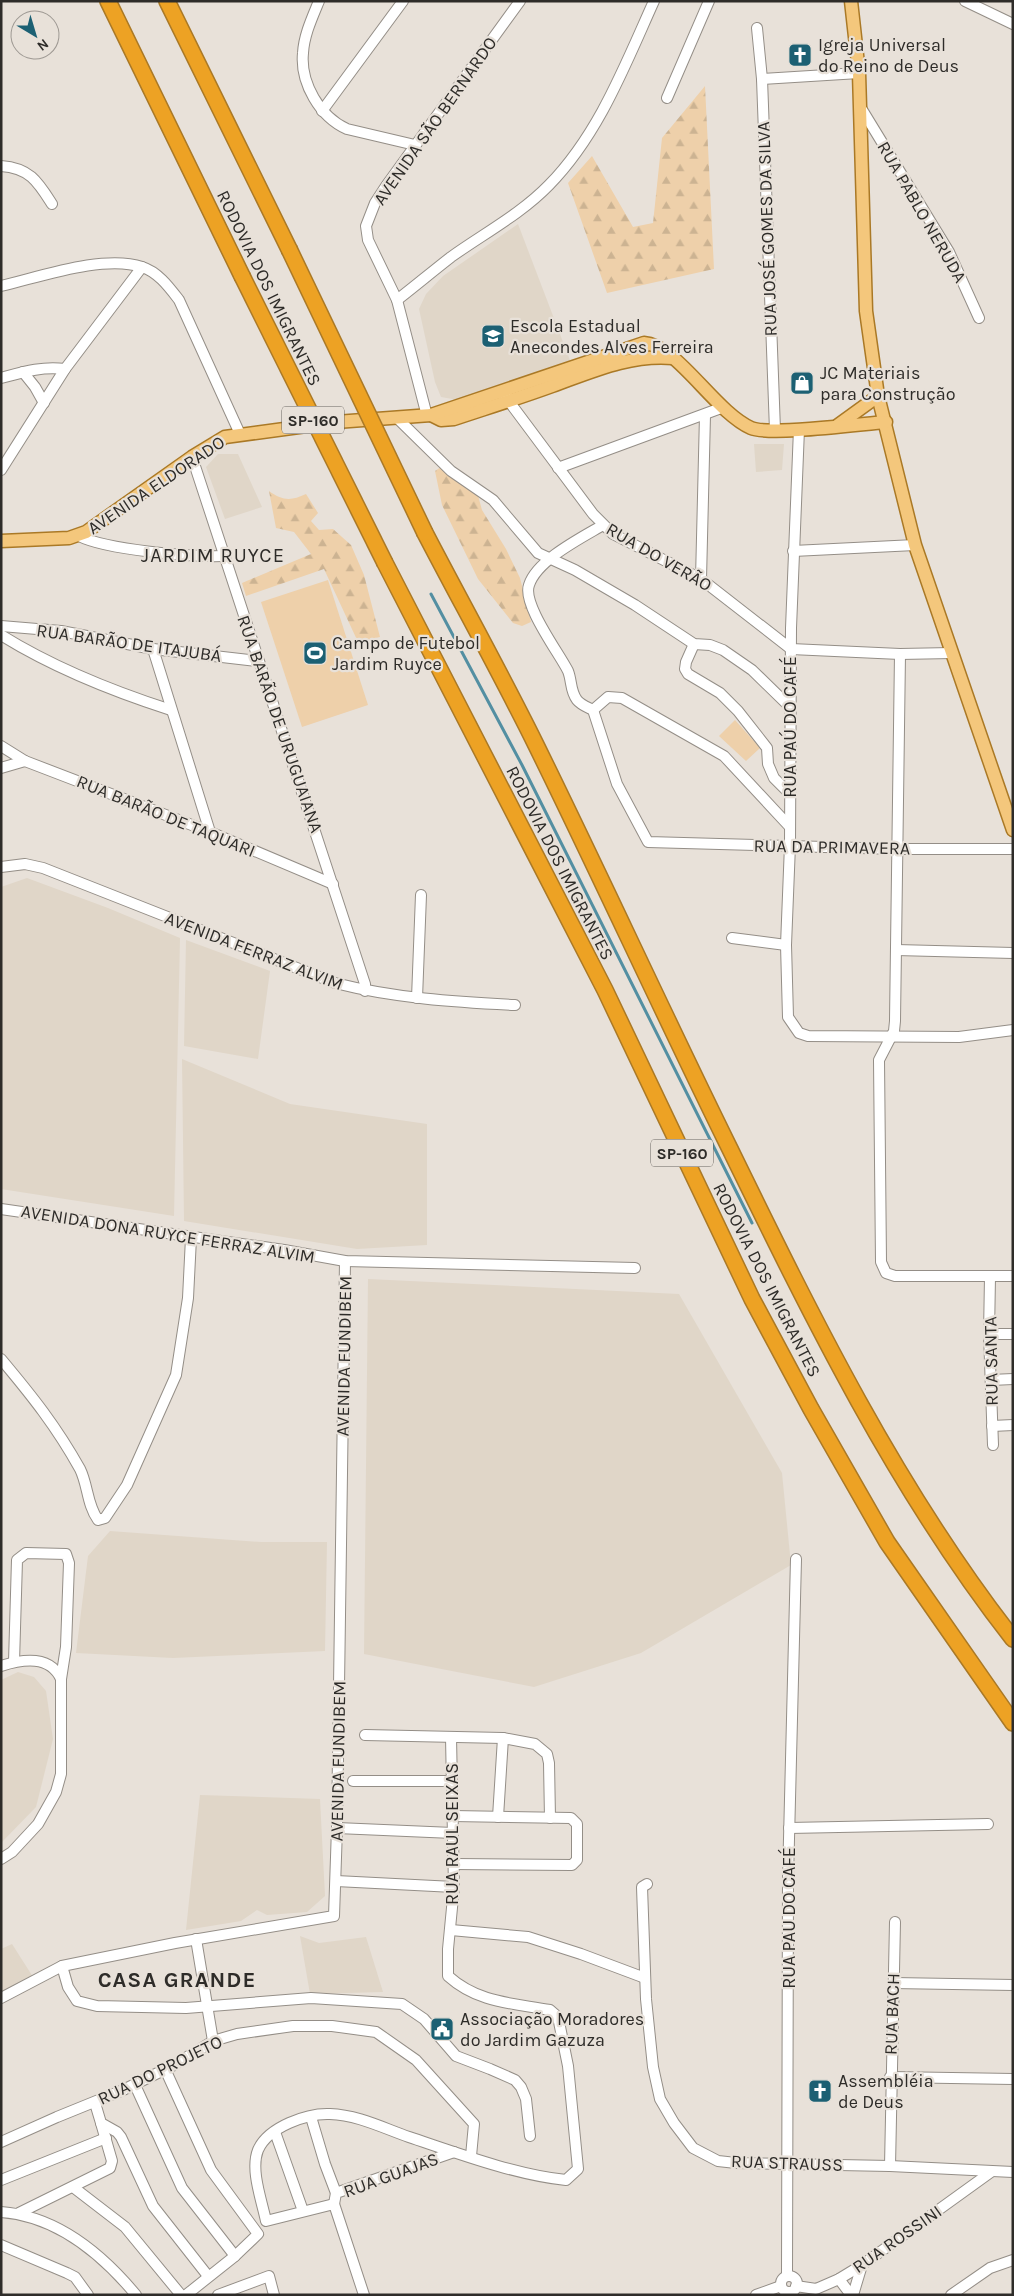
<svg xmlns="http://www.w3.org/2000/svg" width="1014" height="2296" font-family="Karla,sans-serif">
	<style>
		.built { fill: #e0d6c8 }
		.grass { fill: #eed0aa }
		.forest { fill: url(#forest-firs) }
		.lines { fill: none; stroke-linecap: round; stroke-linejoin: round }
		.stream { stroke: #538fa2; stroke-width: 3 }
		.minor-casing { stroke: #948e87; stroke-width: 12 }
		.major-casing { stroke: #aa7926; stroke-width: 15 }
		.highway-casing { stroke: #aa7926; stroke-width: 18 }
		.minor { stroke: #fff; stroke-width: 10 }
		.major { stroke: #f4c77c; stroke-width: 12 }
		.highway { stroke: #eda224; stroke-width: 15 }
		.highway-bridge-casing { stroke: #aa7926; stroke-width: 18; stroke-linecap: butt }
		.highway-bridge { stroke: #eda224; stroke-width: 15 }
		.labels { text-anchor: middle; stroke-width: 4.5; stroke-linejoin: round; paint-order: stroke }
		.shield { fill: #e8e1d9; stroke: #66625e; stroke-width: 1 }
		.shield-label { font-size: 16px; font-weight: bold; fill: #2e2c29 }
		.poi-label { font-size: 18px; fill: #2e2c29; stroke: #e8e1d9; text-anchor: start }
		.street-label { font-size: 18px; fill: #2e2c29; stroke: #e8e1d9 }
		.quarter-label { font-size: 20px; letter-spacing: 1px; fill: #2e2c29; stroke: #e8e1d9 }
		.district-label { font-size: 22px; font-weight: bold; letter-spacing: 1px; fill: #2e2c29; stroke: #e8e1d9 }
	</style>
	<defs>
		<pattern id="forest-firs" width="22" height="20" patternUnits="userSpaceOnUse" patternTransform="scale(1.25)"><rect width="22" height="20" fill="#eed0aa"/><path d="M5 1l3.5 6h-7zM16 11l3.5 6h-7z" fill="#ccb392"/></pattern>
	</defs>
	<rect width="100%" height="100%" fill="#e8e1d9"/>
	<g class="built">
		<polygon points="518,224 571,363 458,400 441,397 435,382 419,309 426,294 443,276"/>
		<polygon points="754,444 784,444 782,470 756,472"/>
		<polygon points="218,454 238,454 262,507 225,519 206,467"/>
		<polygon points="27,878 108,908 180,938 174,1216 1,1189 1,887"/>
		<polygon points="186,940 270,971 258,1059 184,1046"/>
		<polygon points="182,1059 290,1104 427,1124 427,1245 357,1249 184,1221"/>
		<polygon points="368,1279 679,1294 782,1473 791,1565 641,1653 534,1687 364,1654"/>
		<polygon points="110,1531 261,1542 327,1542 325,1651 173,1658 76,1653 88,1556"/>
		<polygon points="18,1672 34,1677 46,1691 53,1739 36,1807 1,1843 1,1680"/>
		<polygon points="200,1795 320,1799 325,1896 307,1912 267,1915 257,1910 241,1921 186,1930"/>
		<polygon points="300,1936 319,1943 366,1937 383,1992 310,1994"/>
		<polygon points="12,1944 33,1977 1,1994 1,1949"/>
	</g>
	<g class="grass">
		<polygon points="328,580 368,705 302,727 261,602"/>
		<polygon points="735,720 760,748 746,761 719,736"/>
	</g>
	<g class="forest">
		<polygon points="705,86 714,269 607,293 568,183 592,156 633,227 653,223 662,138"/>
		<polygon points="441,467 477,492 482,510 506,549 520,578 531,622 522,626 513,623 478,579 442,505 435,471"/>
		<path d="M269 491C283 501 291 501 306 494L318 513 311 521 319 530 333 529 351 545 364 575 380 637 358 642 324 569 246 596 242 583 311 554 294 532 276 528Z"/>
	</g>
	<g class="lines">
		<polyline class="stream" points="431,594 522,765 752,1223"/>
		<g class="minor-casing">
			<g id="minor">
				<path d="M319 1C312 18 304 35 303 53 300 83 320 117 347 129L415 145"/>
				<polyline points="965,1 1013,24"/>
				<polyline points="757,28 762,79 775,430"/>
				<polyline points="762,79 859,73"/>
				<polyline points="667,98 709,1"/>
				<polyline points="861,108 949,252 979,318"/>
				<polyline points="322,111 403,1"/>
				<path d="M1 166C30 168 38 182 52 204"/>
				<path d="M1 286C40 277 104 254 142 267 158 272 169 287 179 300L240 434"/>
				<path d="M397 300C415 286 433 271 451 257 483 234 521 214 549 185 599 134 625 65 654 1"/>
				<polyline points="23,372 35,387 44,403"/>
				<path d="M1 378C23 372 42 366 65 369"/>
				<polyline points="505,396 593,514 613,534 701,579 791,649 900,654 952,653"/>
				<polyline points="427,416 397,300 368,240 366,226 375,203 386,186 520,1"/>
				<polyline points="398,419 451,471 493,500 538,553 575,570 635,605 694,644 710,645 723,650 752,670 791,708"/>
				<polyline points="799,429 791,628 790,845 786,945 788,1017 799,1033 808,1036 959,1037 1013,1030"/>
				<polyline points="192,457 365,984 365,991"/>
				<polyline points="558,468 721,408"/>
				<polyline points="1,470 65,369 142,267"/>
				<path d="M603 525C581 538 537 560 529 585 522 604 559 653 568 671 572 681 570 691 577 700 581 705 587 707 593 710L617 784 648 842 896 849H1013"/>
				<path d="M79 536C107 550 191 557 223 556"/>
				<polyline points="793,551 915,545"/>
				<polyline points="701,579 705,415"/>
				<polyline points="1,626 61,631 153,649 257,661"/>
				<path d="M1 635C54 668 112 691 171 710"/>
				<polyline points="694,644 686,662 685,669 688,674 720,693 738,711 767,748 768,764 774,778 790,794"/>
				<polyline points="153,649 210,832"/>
				<polyline points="900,654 895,1021 894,1031 879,1060 881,1262 886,1273 895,1276 1013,1276"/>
				<polyline points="593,710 608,697 622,698 724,756 790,827"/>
				<polyline points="1,746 25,761 210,832 333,884"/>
				<polyline points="1,768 25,761"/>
				<path d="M1 867 25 864 43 868 335 983C394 998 454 1002 515 1005"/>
				<polyline points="732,938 786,945"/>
				<polyline points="896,950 1013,953"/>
				<polyline points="417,998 421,895"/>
				<polyline points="1,1209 284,1250 345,1261 635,1268"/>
				<polyline points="990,1277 989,1334 993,1445"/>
				<polyline points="989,1334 1013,1334"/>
				<path d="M1 1359C32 1396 56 1426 80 1469 88 1485 87 1505 98 1520L105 1518 127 1485 176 1375 188 1298 191 1238"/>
				<polyline points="991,1380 1013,1379"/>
				<polyline points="992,1426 1013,1425"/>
				<path d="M1 1666C23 1659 50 1655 61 1679"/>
				<polyline points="365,1735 503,1738 535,1744 547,1754 549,1763 550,1818"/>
				<polyline points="353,1781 452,1781"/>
				<polyline points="453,1816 571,1818 577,1824 577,1860 572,1865 454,1864"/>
				<polyline points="498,1817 503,1738"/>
				<polyline points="337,1828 453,1833"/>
				<polyline points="789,1828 988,1824"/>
				<polyline points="1,1859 12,1852 38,1824 56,1792 61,1774 61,1679 66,1647 69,1563 66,1554 26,1553 17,1560 14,1662"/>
				<polyline points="336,1881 454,1887"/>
				<polyline points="647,1884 642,1887 646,1999 653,2067 660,2099 674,2123 693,2148 718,2161 736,2163 890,2166 1013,2172"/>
				<polyline points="451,1930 528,1937 581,1954 645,1978"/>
				<polyline points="196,1939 213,2041"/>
				<polyline points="62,1966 68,1987 77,2001 97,2006 186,2008 311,1998 402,2004 424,2019 456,2056 490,2069 515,2080 521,2087 526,2099 530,2136"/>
				<polyline points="893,1983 1013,1985"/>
				<polyline points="1,1998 62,1966 175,1943 334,1916 337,1828 345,1261"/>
				<polyline points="165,2069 211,2170 258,2234 235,2256 186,2295"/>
				<polyline points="890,2077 1013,2079"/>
				<polyline points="135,2085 182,2188 235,2256"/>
				<polyline points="95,2103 101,2123 117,2132 121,2137 153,2206 208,2276"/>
				<polyline points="311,2117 325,2164 336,2193"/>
				<polyline points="275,2132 303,2211"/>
				<polyline points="1,2142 57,2117 121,2091 174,2065 213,2041 237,2034 293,2026 332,2026 376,2032 416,2060 474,2124 471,2156"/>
				<polyline points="890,2166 895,1922"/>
				<polyline points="1,2180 106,2138"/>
				<polyline points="73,2187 125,2227 181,2295"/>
				<polyline points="334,2204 336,2193 454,2152"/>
				<path d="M1 2212C57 2216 102 2254 136 2295"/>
				<polyline points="19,2213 110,2168 112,2161 101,2123"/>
				<polyline points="1,2245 67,2273 75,2277 88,2295"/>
				<circle cx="789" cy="2284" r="8"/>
				<polyline points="787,2276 788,1879 796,1559"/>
				<polyline points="839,2279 851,2295"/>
				<polyline points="796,2286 816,2289 839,2279 862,2265 991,2172"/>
				<polyline points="218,2295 269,2276 274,2295"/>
				<path d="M364 2295 334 2204 266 2221C262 2201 250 2170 258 2150 268 2127 307 2113 330 2114 358 2115 383 2128 409 2137 457 2153 516 2175 566 2180L578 2169 568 2066 558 2017 550 2010C512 2003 478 2003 448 1976V1949L454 1887 451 1737"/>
				<polyline points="756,2295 781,2286"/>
				<polyline points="853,2295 862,2265"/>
				<polyline points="951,2295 990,2268 1013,2260"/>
			</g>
		</g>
		<g class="major-casing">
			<g id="major">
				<polyline points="851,1 859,73 866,311 878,396 915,545 1013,830"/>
				<path d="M431 415 441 420 454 419C487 408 519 398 552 386 591 372 630 354 673 358"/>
				<polyline points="838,425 878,396"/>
				<path d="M1 541 69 538 86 532 192 457 225 437 336 422 431 415 644 343C677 345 715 412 751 428 769 436 860 424 886 422"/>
			</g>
		</g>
		<g class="highway-casing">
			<g id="highway">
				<polyline points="108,1 242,276"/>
				<polyline points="167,1 289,249"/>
				<path d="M425 533C462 604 501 674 536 745 601 877 662 1011 727 1143 811 1315 895 1488 1013 1639"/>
				<polyline points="385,563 605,990 752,1299 811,1409 887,1542 1013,1723"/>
			</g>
		</g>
		<use href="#minor" class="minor"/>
		<use href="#major" class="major"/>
		<use href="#highway" class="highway"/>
		<g class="highway-bridge-casing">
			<g id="highway-bridge">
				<polyline points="289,249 425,533"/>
				<polyline points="242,276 385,563"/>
			</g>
		</g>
		<use href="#highway-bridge" class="highway-bridge"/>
	</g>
	<defs>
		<g id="church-square" transform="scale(1.25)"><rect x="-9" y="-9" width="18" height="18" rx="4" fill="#1c6073" stroke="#e8e1d9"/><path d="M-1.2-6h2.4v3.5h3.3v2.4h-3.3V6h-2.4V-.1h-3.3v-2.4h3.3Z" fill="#fff"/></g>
		<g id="school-square" transform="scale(1.25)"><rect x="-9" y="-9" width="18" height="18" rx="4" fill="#1c6073" stroke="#e8e1d9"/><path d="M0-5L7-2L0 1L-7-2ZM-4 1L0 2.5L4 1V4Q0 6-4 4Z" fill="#fff"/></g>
		<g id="shop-square" transform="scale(1.25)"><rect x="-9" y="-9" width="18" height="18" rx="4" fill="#1c6073" stroke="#e8e1d9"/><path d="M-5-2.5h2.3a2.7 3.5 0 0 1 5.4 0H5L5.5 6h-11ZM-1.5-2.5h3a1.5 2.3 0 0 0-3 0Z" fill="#fff"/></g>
		<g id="stadium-square" transform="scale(1.25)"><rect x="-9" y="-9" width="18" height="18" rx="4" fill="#1c6073" stroke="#e8e1d9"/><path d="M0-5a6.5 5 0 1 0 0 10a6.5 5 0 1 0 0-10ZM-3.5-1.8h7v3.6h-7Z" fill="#fff"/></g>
		<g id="civic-square" transform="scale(1.25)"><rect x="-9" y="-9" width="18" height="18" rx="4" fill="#1c6073" stroke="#e8e1d9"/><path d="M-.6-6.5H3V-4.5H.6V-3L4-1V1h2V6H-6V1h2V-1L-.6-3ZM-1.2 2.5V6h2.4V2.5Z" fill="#fff"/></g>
	</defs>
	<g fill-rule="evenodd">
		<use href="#church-square" x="800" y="55"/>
		<use href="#school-square" x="493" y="336"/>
		<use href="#shop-square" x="802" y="383"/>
		<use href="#stadium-square" x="315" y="653"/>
		<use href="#civic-square" x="442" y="2029"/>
		<use href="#church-square" x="820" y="2091"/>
	</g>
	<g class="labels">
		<g class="shield">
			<rect x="282" y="406.5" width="62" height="27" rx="4"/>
			<rect x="651" y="1139.5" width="62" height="27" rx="4"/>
		</g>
		<g class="shield-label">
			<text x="313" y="426">SP-160</text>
			<text x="682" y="1159">SP-160</text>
		</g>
		<g class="poi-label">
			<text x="818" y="51">Igreja Universal<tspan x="818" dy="21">do Reino de Deus</tspan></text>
			<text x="510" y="332">Escola Estadual<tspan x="510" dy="21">Anecondes Alves Ferreira</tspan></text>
			<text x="820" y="379">JC Materiais<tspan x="820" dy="21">para Construção</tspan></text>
			<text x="332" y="649">Campo de Futebol<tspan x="332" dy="21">Jardim Ruyce</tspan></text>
			<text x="460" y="2025">Associação Moradores<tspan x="460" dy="21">do Jardim Gazuza</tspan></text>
			<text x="838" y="2087">Assembléia<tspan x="838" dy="21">de Deus</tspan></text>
		</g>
		<g class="street-label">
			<text transform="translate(435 121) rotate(-55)" y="6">AVENIDA SÃO BERNARDO</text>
			<text transform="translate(922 212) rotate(60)" y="6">RUA PABLO NERUDA</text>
			<text transform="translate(767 229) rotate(-92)" y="6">RUA JOSÉ GOMES DA SILVA</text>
			<text transform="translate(269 288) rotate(64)" y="6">RODOVIA DOS IMIGRANTES</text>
			<text transform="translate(156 485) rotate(-34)" y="6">AVENIDA ELDORADO</text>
			<text transform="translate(659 557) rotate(30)" y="6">RUA DO VERÃO</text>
			<text transform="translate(129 643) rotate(8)" y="6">RUA BARÃO DE ITAJUBÁ</text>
			<text transform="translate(280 724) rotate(71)" y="6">RUA BARÃO DE URUGUAIANA</text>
			<text transform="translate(790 727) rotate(-90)" y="6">RUA PAÚ DO CAFÉ</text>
			<text transform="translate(166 816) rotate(22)" y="6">RUA BARÃO DE TAQUARI</text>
			<text transform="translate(832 847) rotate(1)" y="6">RUA DA PRIMAVERA</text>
			<text transform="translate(560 863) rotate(63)" y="6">RODOVIA DOS IMIGRANTES</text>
			<text transform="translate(254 951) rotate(21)" y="6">AVENIDA FERRAZ ALVIM</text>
			<text transform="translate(168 1234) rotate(9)" y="6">AVENIDA DONA RUYCE FERRAZ ALVIM</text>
			<text transform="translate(767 1280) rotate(63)" y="6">RODOVIA DOS IMIGRANTES</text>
			<text transform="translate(344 1356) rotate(-89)" y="6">AVENIDA FUNDIBEM</text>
			<text transform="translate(991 1361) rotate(-91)" y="6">RUA SANTA</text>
			<text transform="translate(338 1761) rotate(-89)" y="6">AVENIDA FUNDIBEM</text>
			<text transform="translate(452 1834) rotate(-90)" y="6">RUA RAUL SEIXAS</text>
			<text transform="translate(789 1918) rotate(-90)" y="6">RUA PAU DO CAFÉ</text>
			<text transform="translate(892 2014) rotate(-88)" y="6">RUA BACH</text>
			<text transform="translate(160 2070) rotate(-26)" y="6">RUA DO PROJETO</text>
			<text transform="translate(787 2163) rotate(2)" y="6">RUA STRAUSS</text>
			<text transform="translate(391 2175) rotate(-20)" y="6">RUA GUAJAS</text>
			<text transform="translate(897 2239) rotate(-35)" y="6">RUA ROSSINI</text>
		</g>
		<g class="quarter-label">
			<text x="213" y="562">JARDIM RUYCE</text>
		</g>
		<g class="district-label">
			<text x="177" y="1987">CASA GRANDE</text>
		</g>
	</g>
	<rect width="1014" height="2296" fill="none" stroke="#2e2c29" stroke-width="5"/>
	<g transform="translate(35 35) rotate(142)"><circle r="24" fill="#e8e1d9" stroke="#9e9993"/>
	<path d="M0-4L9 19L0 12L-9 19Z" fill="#1c6073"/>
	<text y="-8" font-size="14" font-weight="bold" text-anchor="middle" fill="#2e2c29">N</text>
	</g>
</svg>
